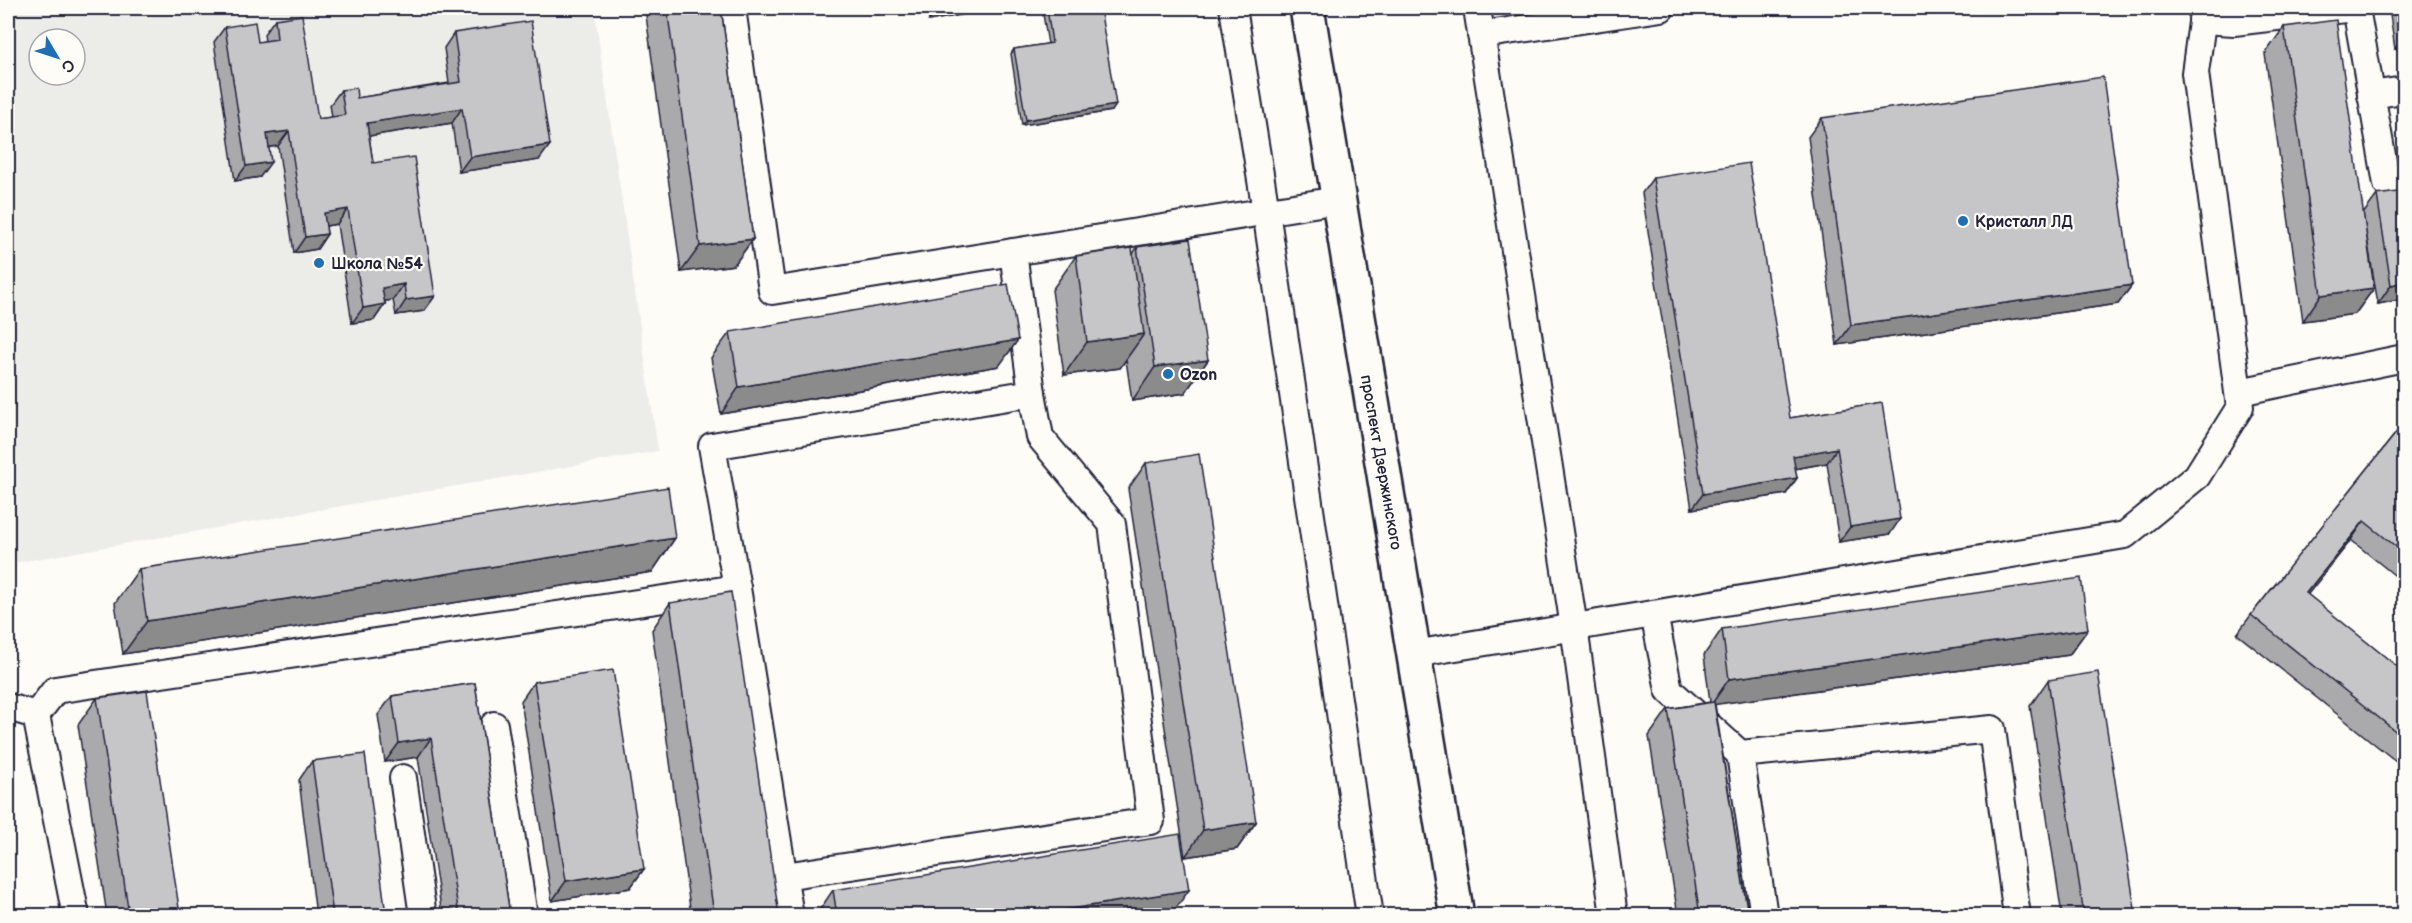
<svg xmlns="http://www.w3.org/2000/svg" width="2412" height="923" font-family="'Balsamiq Sans',sans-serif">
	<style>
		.built { fill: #ecece9; fill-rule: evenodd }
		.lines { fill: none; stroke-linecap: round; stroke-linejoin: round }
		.minor-casing { stroke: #22223b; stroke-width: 30 }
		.major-casing { stroke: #22223b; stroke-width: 38 }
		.minor { stroke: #fdfcf7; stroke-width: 26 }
		.major { stroke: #fdfcf7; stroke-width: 33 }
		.wall { fill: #aaaaac; stroke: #22223b; stroke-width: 1.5 }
		.shaded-wall { fill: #8b8b8c; stroke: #22223b; stroke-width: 1.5 }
		.building { fill: #c6c6c8; stroke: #22223b; stroke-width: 1.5 }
		.poi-dot { fill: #1f6fb2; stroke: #fdfcf7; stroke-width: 2 }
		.labels { text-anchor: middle; stroke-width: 4.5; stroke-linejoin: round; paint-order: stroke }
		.poi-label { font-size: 16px; font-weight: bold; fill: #22223b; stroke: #fdfcf7; text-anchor: start }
		.street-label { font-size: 16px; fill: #22223b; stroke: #fdfcf7 }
	</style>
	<rect width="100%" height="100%" fill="#fdfcf7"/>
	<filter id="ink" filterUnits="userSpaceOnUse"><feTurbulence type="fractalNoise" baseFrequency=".0167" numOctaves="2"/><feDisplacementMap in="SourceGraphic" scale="12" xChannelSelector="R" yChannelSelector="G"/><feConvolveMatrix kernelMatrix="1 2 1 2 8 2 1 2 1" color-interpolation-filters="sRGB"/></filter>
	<g filter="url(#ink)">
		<path class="built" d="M14 8H594L658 451 8 564V14ZM39 39H75V75H39Z"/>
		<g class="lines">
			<g class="minor-casing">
				<g id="minor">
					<polyline points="732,8 772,291 1013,252"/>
					<polyline points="1233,8 1266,211 1370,916"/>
					<polyline points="1477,8 1574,627 1614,916"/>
					<polyline points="2356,8 2387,184 2404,183"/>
					<polyline points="2202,20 2234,22 2354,8"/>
					<polyline points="1481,35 1661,8"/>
					<polyline points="2371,95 2404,90"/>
					<polyline points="2239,392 2404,358"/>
					<polyline points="737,588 712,446 1032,393 1013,252 1338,200"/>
					<polyline points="1654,614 1669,690 1740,754 1992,729 2017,916"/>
					<polyline points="1414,654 2125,535 2197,476 2240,407 2195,73 2204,8"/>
					<polyline points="8,707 36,715"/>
					<polyline points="494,725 524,916"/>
					<polyline points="1740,754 1764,916"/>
					<polyline points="403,778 423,916"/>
					<polyline points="784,876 1151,821 1112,524 1040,437 1032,393"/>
					<polyline points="76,916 36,715 55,690 737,588 790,916"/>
				</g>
			</g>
			<g class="major-casing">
				<polyline id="major" points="1307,8 1457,916"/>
			</g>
			<use href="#minor" class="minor"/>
			<use href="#major" class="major"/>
		</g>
		<g class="wall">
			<polygon points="645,8 721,8 753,239 734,265 681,272"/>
			<polygon points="926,8 997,8 929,21"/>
			<polygon points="1042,8 1100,8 1112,111 1022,125 1011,54 1014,49 1048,44"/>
			<polygon points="2389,8 2404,8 2404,47 2395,49"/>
			<polygon points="275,19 318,119 332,117 330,105 341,90 357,98 449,83 444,48 454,33 539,160 459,172 452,123 369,136 373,163 435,296 424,311 396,315 393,300 385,301 385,304 374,320 352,323 337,224 326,226 327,234 317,249 294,253 278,146 269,147 260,177 235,181 214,42 225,27 258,42 265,41 264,34"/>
			<polygon points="2284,27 2374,288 2355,314 2303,321 2265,54"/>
			<polygon points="1822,118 2132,285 2118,304 1837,345 1808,137"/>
			<polygon points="1653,178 1790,418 1882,403 1890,534 1839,542 1827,463 1795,469 1797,478 1786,494 1692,509 1642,193"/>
			<polygon points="2377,195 2404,299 2378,304 2363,214"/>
			<polygon points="1137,247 1208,360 1185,393 1132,401 1126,360 1120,368 1064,375 1052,290 1076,256 1133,254"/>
			<polygon points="730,332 999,366 721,414 711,358"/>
			<polygon points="2404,423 2404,583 2351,540 2307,594 2404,672 2404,763 2402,766 2237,634 2251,615"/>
			<polygon points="1146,463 1256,822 1237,849 1185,857 1128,489"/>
			<polygon points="675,538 652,572 123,654 115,603 139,569"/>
			<polygon points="670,603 779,915 691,915 652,630"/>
			<polygon points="1722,629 2088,629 2069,655 1715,704 1748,915 1678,915 1649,736 1668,709 1710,702 1704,655"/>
			<polygon points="2048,680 2136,915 2062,915 2030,706"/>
			<polygon points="534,682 644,869 630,888 552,901 521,701"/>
			<polygon points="475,683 510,915 442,915 418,757 385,762 378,715 392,696"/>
			<polygon points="97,698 180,915 107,915 78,725"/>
			<polygon points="312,761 386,915 316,915 299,780"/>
			<polygon points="833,890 1171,915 816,915"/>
		</g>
		<g class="shaded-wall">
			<polygon points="939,8 997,8 929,21"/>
			<polygon points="2404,35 2404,47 2395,49"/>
			<polygon points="1116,105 1112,111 1022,125 1026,120"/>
			<polygon points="462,108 452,123 356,138 367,123"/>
			<polygon points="289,131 278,146 256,149 267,134"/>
			<polygon points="550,145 539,160 459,172 470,157"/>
			<polygon points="271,162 260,177 235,181 246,166"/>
			<polygon points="348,209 337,224 314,228 324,213"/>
			<polygon points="327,234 317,249 294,253 305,237"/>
			<polygon points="753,239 734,265 681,272 700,246"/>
			<polygon points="2404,282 2404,299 2378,304 2391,285"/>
			<polygon points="404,284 393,300 372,303 382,288"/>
			<polygon points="2132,285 2118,304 1837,345 1851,325"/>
			<polygon points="2374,288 2355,314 2303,321 2321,295"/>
			<polygon points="435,296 424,311 396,315 406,300"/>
			<polygon points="385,304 374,320 352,323 363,308"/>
			<polygon points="1144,334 1120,368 1064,375 1087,342"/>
			<polygon points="1018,340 999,366 721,414 739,387"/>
			<polygon points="1208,360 1185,393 1132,401 1155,367"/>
			<polygon points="1837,448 1827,463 1782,471 1793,456"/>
			<polygon points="1797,478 1786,494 1692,509 1703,494"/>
			<polygon points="1900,519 1890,534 1839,542 1850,527"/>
			<polygon points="2364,521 2351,540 2293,613 2306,593"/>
			<polygon points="675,538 652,572 123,654 147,621"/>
			<polygon points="2088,629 2069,655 1711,705 1729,679"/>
			<polygon points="431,738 418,757 385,762 399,743"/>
			<polygon points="1256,822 1237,849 1185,857 1203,830"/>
			<polygon points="644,869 630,888 552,901 566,881"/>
			<polygon points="1189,890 1171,915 1033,915"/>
		</g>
		<g class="building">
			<polygon points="667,8 721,8 753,239 700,246"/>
			<polygon points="1047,8 1100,8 1116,105 1026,120 1014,49 1052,43"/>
			<polygon points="302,15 318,119 345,115 341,90 356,88 357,98 461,82 454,33 531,21 550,145 470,157 462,108 367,123 373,163 414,157 435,296 406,300 404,284 382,288 385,304 363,308 348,209 324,213 327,234 305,237 289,131 267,134 271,162 246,166 225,27 255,22 258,42 277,39 275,19"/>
			<polygon points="2336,20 2374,288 2321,295 2284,27"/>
			<polygon points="2103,77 2132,285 1851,325 1822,118"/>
			<polygon points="1749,163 1790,418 1882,403 1900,519 1850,527 1837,448 1793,456 1797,478 1703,494 1653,178"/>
			<polygon points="2404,191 2404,282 2391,285 2377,195"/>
			<polygon points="1190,239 1208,360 1155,367 1137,247"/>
			<polygon points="1132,248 1144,334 1087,342 1076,256"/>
			<polygon points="1008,284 1018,340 739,387 730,332"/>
			<polygon points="2404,423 2404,553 2364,521 2306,593 2404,672 2404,738 2251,615"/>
			<polygon points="1199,454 1256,822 1203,830 1146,463"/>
			<polygon points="668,487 675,538 147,621 139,569"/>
			<polygon points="2081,578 2088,629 1729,679 1722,629"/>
			<polygon points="731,592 779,915 714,915 670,603"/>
			<polygon points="613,670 644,869 566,881 534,682"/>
			<polygon points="2098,672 2136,915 2084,915 2048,680"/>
			<polygon points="475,683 510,915 459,915 431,738 399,743 392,696"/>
			<polygon points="147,691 180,915 129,915 97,698"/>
			<polygon points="1714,702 1748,915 1700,915 1668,709"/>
			<polygon points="365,754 386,915 333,915 312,761"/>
			<polygon points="1180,834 1189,890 1033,915 837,915 833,890"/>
		</g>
	</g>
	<g class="poi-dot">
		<circle cx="1963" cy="221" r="6"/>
		<circle cx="319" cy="263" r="6"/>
		<circle cx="1168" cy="374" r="6"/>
	</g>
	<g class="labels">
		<g class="poi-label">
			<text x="1975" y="227">Кристалл ЛД</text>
			<text x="331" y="269">Школа №54</text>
			<text x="1180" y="380">Ozon</text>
		</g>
		<g class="street-label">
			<text transform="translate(1382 462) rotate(80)" y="6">проспект Дзержинского</text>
		</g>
	</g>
	<rect width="2412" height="923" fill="none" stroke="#fdfcf7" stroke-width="30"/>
	<rect x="15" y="15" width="2382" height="893" fill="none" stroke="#22223b" stroke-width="2" filter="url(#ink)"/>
	<g transform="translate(57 57) rotate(129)"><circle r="28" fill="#fdfcf7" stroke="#a5a5ac" stroke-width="1.5"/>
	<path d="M0-4.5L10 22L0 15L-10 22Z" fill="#1f6fb2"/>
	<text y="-9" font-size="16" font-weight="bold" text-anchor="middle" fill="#22223b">С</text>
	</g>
</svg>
